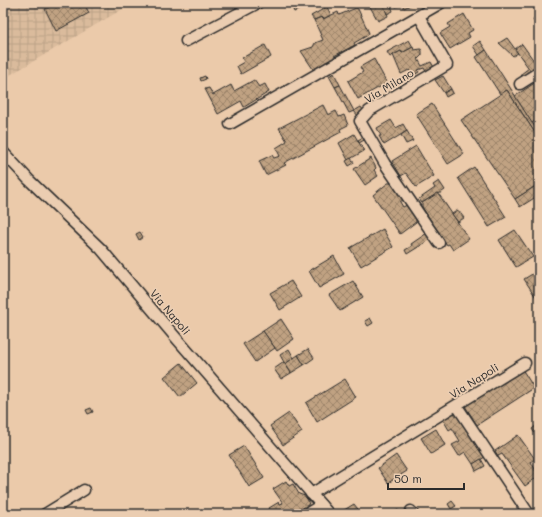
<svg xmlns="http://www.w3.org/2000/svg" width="542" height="517" font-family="Mali,sans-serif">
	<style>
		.industrial { fill: url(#industrial-grid) }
		.building { fill: url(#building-cross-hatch); stroke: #2b2b2b }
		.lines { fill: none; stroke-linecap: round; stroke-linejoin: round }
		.minor-casing { stroke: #2b2b2b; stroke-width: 13 }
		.minor { stroke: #ebcdb1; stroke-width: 10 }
		.labels { text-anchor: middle; stroke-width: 3.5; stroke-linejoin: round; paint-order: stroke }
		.street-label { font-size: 11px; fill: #2b2b2b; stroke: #ebcdb1 }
	</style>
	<defs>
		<pattern id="industrial-grid" width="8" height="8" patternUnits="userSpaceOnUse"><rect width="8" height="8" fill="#dabb9c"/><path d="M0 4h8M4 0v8" fill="none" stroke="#bba187"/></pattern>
		<pattern id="building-cross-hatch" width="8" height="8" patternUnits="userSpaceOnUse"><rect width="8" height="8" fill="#c0a282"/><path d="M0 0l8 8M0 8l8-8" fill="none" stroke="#9c846b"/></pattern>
	</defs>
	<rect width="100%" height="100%" fill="#ebcaaa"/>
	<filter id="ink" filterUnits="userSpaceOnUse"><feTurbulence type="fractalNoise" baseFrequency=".025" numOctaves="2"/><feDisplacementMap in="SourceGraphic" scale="8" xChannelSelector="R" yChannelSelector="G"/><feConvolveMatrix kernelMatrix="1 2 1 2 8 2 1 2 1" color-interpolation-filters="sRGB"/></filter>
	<g filter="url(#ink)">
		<polygon class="industrial" points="3,3 133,3 3,79"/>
		<g class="building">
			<polygon points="57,3 84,3 89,13 56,31 45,9"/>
			<polygon points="290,3 308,3 308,5 294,12"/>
			<polygon points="368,3 391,3 384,6 388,16 378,21"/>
			<polygon points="390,3 393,11 387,14 384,6"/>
			<polygon points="394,3 415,3 404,8 402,4 396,7"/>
			<polygon points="327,7 331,15 323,19 322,17 314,20 311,16"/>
			<polygon points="356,8 358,9 369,33 368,35 354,43 355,45 334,56 335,59 315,71 313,69 301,51 313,47 315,43 323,40 314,20 322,17 323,19 338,12 339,15"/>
			<polygon points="464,14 473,30 468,33 470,37 450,49 440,33 450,27 448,24"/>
			<polygon points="539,16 539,29 533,20"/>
			<polygon points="507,38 518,53 513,56 499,43"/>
			<polygon points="409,40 413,47 402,53 401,51 390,57 387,52"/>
			<polygon points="480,41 486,50 479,55 473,46"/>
			<polygon points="522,44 537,65 530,70 515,49"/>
			<polygon points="265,45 271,57 241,74 237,66 244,62 242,58"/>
			<polygon points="413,47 414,50 421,49 422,51 422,55 418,59 422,66 431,62 436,71 428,75 424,68 418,70 419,72 412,76 409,70 401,74 393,55 401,51 402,53"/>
			<polygon points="486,50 539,133 539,139 507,90 500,94 476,57"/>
			<polygon points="374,59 387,83 358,99 348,81 363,72 360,67"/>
			<polygon points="529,68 531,71 522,77 521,74"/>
			<polygon points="334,73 340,85 335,87 329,76"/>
			<polygon points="205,76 206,79 201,81 200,78"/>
			<polygon points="443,76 451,89 444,93 435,80"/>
			<polygon points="254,80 259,87 265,84 269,92 244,107 241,101 218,114 205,89 209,88 213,95 231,85 234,91"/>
			<polygon points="539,80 539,118 532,123 515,96"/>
			<polygon points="340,85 354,111 349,113 335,87"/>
			<polygon points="451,89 453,93 446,97 444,93"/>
			<polygon points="507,90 539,139 539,184 515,199 461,120"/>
			<polygon points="432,104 464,154 448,164 416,114"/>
			<polygon points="323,105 328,115 336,111 339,117 344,115 348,125 340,129 341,132 284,163 286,165 266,175 259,161 272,155 274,158 280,156 276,148 287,141 279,128"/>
			<polygon points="361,107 365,113 358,116 354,111"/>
			<polygon points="391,120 396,128 403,124 407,131 384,145 379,136 381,136 377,128"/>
			<polygon points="407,131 413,141 406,144 401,135"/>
			<polygon points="354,134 364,151 348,160 339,143"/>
			<polygon points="365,136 366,139 359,143 358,140"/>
			<polygon points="416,146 434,176 416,187 406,173 401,176 392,161"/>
			<polygon points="351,158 354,163 349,166 346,161"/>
			<polygon points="371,158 376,168 374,170 378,176 365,185 354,169"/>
			<polygon points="474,167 506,217 489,227 458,178"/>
			<polygon points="439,181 445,190 439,194 438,193 422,203 419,199 435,188 433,185"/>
			<polygon points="388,183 391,183 397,189 403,200 400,202 403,207 407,205 416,219 416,222 400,234 373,195"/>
			<polygon points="539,184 539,195 520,207 515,199"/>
			<polygon points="438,193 469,239 453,250 449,244 447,245 422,207 422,203"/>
			<polygon points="458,210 464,218 458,222 452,214"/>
			<polygon points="383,229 393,247 361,266 350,248"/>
			<polygon points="515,230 533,257 516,267 499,240"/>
			<polygon points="140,232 143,237 139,240 136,234"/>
			<polygon points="427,233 431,239 407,254 405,250 412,246 411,244"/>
			<polygon points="334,256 344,274 319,288 309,271"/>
			<polygon points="539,270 539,302 524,279"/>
			<polygon points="291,281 301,297 280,310 270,293"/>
			<polygon points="353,281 363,297 340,311 329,295"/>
			<polygon points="370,318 373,323 368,326 365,321"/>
			<polygon points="281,319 294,339 277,351 263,331"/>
			<polygon points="263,331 275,348 255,362 243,344"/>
			<polygon points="289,349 294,358 285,364 280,355"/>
			<polygon points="308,349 314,358 304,365 298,355"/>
			<polygon points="298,355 304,365 291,373 285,364"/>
			<polygon points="284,362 291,373 281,379 274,369"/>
			<polygon points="181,363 197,383 180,397 164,377"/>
			<polygon points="522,369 534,388 477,425 465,406"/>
			<polygon points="345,379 356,397 317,422 306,403"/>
			<polygon points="91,408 93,412 88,414 86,410"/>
			<polygon points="457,409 485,457 473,464 465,452 459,456 452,445 460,441 452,428 449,430 442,418"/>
			<polygon points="289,413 302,432 283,445 270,426"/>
			<polygon points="537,425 539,429 539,440 532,429"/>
			<polygon points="436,429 445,445 431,454 421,438"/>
			<polygon points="518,435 535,459 531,462 539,476 525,486 502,454 498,456 495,451"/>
			<polygon points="244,446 264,478 249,487 229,455"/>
			<polygon points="396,455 407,471 388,483 378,468"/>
			<polygon points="481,459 485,466 476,471 473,464"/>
			<polygon points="286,481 289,486 293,484 299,494 305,496 309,502 308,505 292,514 272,514 269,508 279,502 280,504 283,503 273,489"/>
			<polygon points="452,501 456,506 451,509 448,504"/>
			<polygon points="354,504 361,513 343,514 341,512"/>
			<polygon points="398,510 400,514 391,514"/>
		</g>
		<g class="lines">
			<g class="minor-casing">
				<g id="minor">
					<polyline points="419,16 447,65 369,111 360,121 385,164 439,243"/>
					<polyline points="186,41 258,3"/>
					<polyline points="520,84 539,72"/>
					<polyline points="230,124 441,3"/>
					<polyline points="3,152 29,180 101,249 177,339 329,514"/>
					<polyline points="457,406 529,514"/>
					<polyline points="311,494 525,363"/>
					<polyline points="411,511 413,514"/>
					<polyline points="45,514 84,490"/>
					<polyline points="306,514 321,505"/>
				</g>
			</g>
			<use href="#minor" class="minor"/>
		</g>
	</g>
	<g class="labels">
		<g class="street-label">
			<text transform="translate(389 86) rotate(-31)" y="4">Via Milano</text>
			<text transform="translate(170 312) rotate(50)" y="4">Via Napoli</text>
			<text transform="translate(474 381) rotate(-32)" y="4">Via Napoli</text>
		</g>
	</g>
	<rect width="542" height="517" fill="none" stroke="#ebcdb1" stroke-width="16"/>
	<rect x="8" y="8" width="526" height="501" fill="none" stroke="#2b2b2b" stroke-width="1.5" filter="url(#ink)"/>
	<path d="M388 483v6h76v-6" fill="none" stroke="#2b2b2b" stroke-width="2"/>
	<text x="394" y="483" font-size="12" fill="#2b2b2b" stroke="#ebcdb1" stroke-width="3" paint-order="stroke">50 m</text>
</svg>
